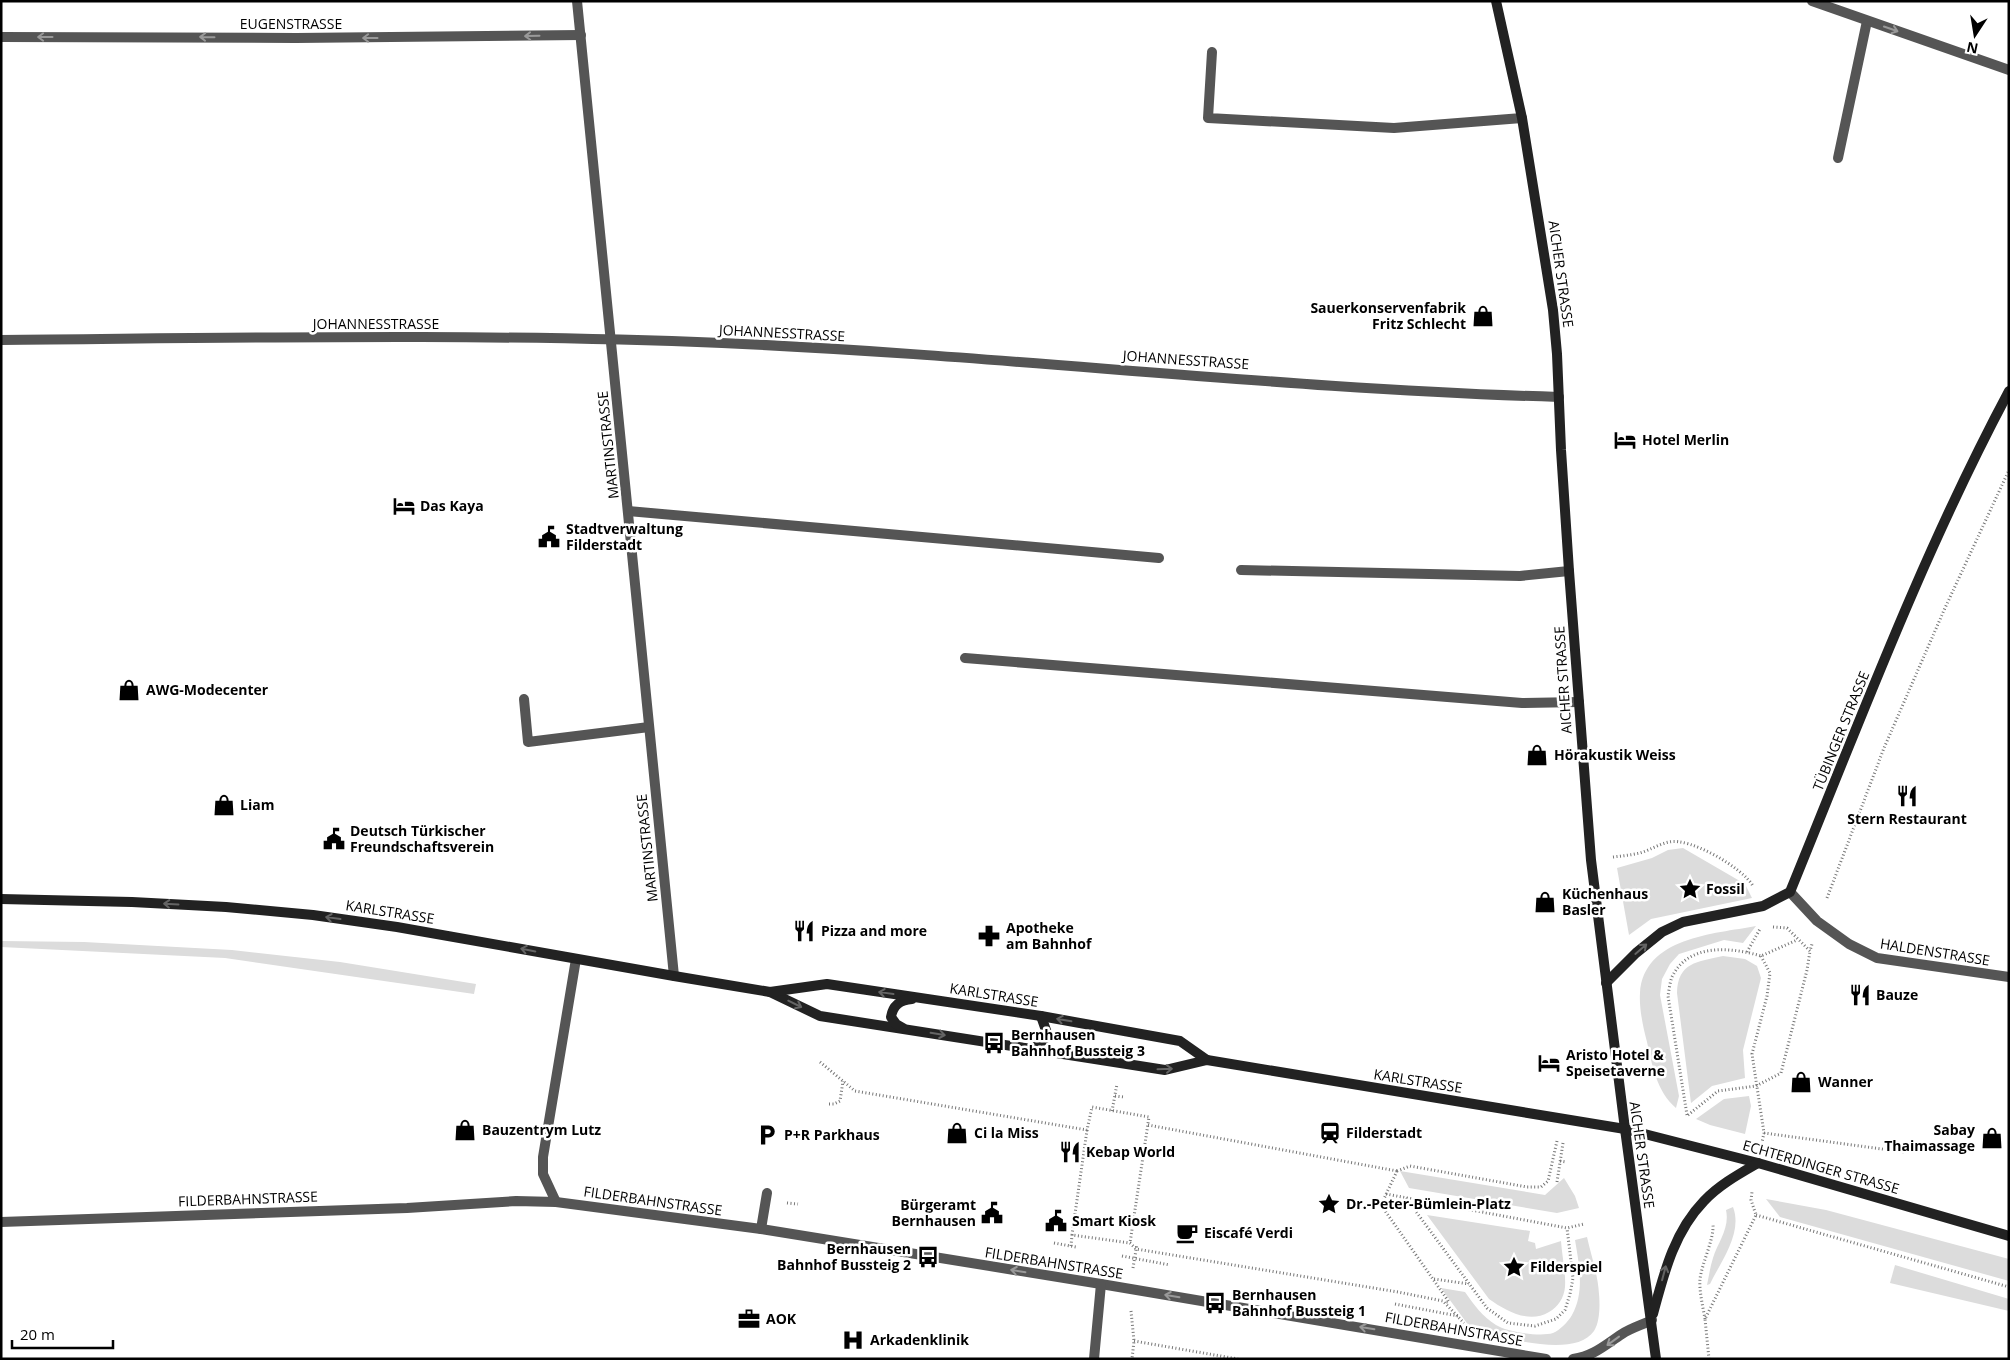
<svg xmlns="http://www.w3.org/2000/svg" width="2010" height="1360" font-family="'Open Sans',sans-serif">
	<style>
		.green { fill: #dcdcdc }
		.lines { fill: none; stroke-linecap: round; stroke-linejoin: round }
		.path { stroke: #777; stroke-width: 3; stroke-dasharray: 1 2.5; stroke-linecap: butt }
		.lane { stroke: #555; stroke-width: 10 }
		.street { stroke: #555; stroke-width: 10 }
		.secondary { stroke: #222; stroke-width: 10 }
		.oneway { stroke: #999 }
		.oneway2 { stroke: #646464 }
		.labels { text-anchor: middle; stroke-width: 5; stroke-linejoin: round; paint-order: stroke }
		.street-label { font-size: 14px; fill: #000; stroke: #fff }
		.poi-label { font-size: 14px; font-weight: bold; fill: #000; stroke: #fff; text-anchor: start }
	</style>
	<rect width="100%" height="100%" fill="#fff"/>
	<g class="green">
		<polygon points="1683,848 1745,884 1752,898 1651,919 1629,935 1617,868 1652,858 1668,850"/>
		<path d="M1756 926 1743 943 1724 940 1679 954 1670 964 1662 979 1660 995 1679 1096 1676 1108C1657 1092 1652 1065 1647 1042 1643 1027 1639 1008 1640 993 1644 937 1714 934 1756 926Z"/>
		<polygon points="1,941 84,942 232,950 340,962 476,984 474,994 225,958 1,947"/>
		<path d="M1723 956 1745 959 1757 966 1761 978 1743 1050 1745 1078 1712 1086 1691 1103 1677 993C1678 962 1697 962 1723 956Z"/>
		<polygon points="1749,1096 1751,1106 1745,1134 1710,1125 1696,1119 1724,1099"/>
		<polygon points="1400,1171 1545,1195 1564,1178 1575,1196 1579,1208 1557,1213 1409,1188"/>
		<polygon points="1766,1199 1826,1210 2009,1259 2009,1281 1780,1217"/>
		<path d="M1733 1207C1743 1233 1721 1261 1710 1284L1707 1285C1709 1276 1710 1267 1713 1258 1718 1242 1730 1228 1726 1210Z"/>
		<path d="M1427 1215 1530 1231 1528 1241 1535 1243 1536 1249 1561 1241C1562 1256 1566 1273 1565 1287 1564 1298 1558 1307 1549 1312 1529 1324 1506 1311 1489 1299Z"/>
		<path d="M1587 1237C1591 1255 1598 1275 1599 1294 1600 1304 1600 1322 1594 1331 1574 1360 1500 1336 1472 1330L1441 1288 1465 1292C1474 1305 1483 1317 1496 1325 1507 1332 1540 1337 1553 1333 1560 1330 1568 1322 1572 1315 1585 1292 1579 1264 1575 1240Z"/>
		<polygon points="1895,1265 2009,1299 2009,1311 1890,1283"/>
	</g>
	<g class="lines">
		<g class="path">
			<path d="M1613 857C1622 856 1631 855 1640 853 1650 850 1659 844 1669 842 1690 837 1743 868 1753 886"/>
			<polyline points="1827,898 1884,748 1945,608 2009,470"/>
			<polyline points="1773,927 1787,928 1810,951 1812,944"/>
			<polyline points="1747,952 1760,929"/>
			<polyline points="1761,956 1770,973 1767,996 1752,1054 1764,1133 1762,1142"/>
			<polyline points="820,1062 855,1091 1087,1130 1092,1107 1149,1117 1130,1243"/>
			<polyline points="1115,1096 1124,1097"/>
			<polyline points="829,1104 834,1104 840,1101 843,1081"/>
			<polyline points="1112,1111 1117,1084"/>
			<path d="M1687 1115 1668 996C1669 990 1670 982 1672 977 1688 943 1731 947 1761 956L1797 940"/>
			<polyline points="1688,1115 1718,1091 1756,1086 1781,1073 1807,970 1810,951"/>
			<polyline points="1148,1125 1397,1171"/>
			<polyline points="1087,1130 1072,1235 1130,1243 1136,1249 1398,1292 1443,1301 1464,1323"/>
			<polyline points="1764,1133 1904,1152"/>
			<polyline points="1560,1161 1566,1162"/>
			<polyline points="1397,1171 1410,1166 1527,1187 1541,1187 1548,1181 1557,1141"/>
			<polyline points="1397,1171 1381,1205 1449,1302 1444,1302"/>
			<polyline points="1557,1182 1563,1143"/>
			<polyline points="1386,1194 1567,1228 1584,1224"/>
			<polyline points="1406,1198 1487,1308 1508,1323 1535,1326 1556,1319 1565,1310 1570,1294 1573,1278 1567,1228"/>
			<polyline points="787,1203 798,1204"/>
			<polyline points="1756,1215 2009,1287"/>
			<polyline points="1054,1243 1076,1247"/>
			<polyline points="1071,1246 1072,1235"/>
			<polyline points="1122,1256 1170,1265"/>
			<polyline points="1133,1268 1137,1244"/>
			<polyline points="1434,1279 1469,1284"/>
			<polyline points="1395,1304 1458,1316"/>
			<polyline points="1131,1311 1134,1341 1132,1359"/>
			<path d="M1705 1319C1703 1307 1699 1291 1700 1279 1702 1263 1714 1239 1713 1225"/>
			<polyline points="1134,1341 1238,1359"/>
			<polyline points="1709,1359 1705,1319 1756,1215 1751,1200 1752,1192"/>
		</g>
		<g class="lane">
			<polyline points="1212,52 1208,118 1394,128 1522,118"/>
			<polyline points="1838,158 1867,21"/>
			<polyline points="628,511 1159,558"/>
			<polyline points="1241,570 1520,576 1569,571"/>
			<polyline points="965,658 1522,703 1579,702"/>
			<polyline points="524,699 528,742 649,727"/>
			<polyline points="761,1229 767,1193"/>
		</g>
		<g class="street">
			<polyline points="577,1 674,976"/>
			<polyline points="1812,1 2009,70"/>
			<polyline points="1,37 296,38 581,35"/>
			<path d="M1 340C241 338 482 333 722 343 1001 355 1279 389 1559 397"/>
			<polyline points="1790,892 1817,921 1849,944 1877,958 2009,977"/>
			<polyline points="556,1202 543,1174 543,1157 576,959"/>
			<polyline points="1,1222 407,1208 516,1201 556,1202 761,1229 1101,1284 1546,1359"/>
			<polyline points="1094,1359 1101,1284"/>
			<path d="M1573 1359C1594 1356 1605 1345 1622 1334 1631 1328 1642 1325 1652 1320"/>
		</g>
		<g class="secondary">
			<polyline points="1496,1 1522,118 1553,310 1557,354 1561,450 1569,571 1591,860 1625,1129 1656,1359"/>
			<polyline points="1,899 132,902 226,907 313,915 397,927 674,976 770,992 820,1016 1165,1070 1207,1060 1625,1129 1758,1163 2009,1236"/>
			<path d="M1606 983 1636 953 1662 932 1683 922 1763 906 1790 892C1859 723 1923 552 2009 391"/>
			<polyline points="770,992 827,984 1041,1016 1180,1041 1207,1060"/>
			<path d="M903 1028 896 1024 891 1017C893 1005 900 1000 912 999"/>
			<polyline points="1033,1049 1048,1036 1041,1016"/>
			<path d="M1653 1314C1664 1273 1674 1232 1704 1201 1719 1185 1739 1174 1758 1163"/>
		</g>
	</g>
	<defs><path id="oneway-shaft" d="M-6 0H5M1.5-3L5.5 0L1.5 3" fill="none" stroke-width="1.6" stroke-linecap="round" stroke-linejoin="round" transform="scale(1.25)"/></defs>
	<g class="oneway">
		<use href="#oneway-shaft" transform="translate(1891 29) rotate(19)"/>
		<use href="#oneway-shaft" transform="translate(532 36) rotate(179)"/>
		<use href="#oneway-shaft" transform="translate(45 37) rotate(-180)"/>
		<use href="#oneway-shaft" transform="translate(207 37) rotate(-179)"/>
		<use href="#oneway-shaft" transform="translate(370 38) rotate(180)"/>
		<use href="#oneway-shaft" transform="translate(1018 1271) rotate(-171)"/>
		<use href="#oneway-shaft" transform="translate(1172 1296) rotate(-171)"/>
		<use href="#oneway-shaft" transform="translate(1367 1328) rotate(-171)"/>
		<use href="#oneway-shaft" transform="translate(1613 1341) rotate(144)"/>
	</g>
	<g class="oneway2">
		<use href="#oneway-shaft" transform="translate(171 904) rotate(-177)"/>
		<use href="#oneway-shaft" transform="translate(333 918) rotate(-172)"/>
		<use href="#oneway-shaft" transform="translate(1641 949) rotate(-41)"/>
		<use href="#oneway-shaft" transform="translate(528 950) rotate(-169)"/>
		<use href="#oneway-shaft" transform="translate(886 993) rotate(-172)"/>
		<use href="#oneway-shaft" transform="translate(795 1004) rotate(26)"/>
		<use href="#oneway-shaft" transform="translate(1064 1020) rotate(-170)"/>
		<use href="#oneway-shaft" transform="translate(938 1034) rotate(9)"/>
		<use href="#oneway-shaft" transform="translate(1165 1069) rotate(-2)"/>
		<use href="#oneway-shaft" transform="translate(1664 1273) rotate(-75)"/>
	</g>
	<defs>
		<g id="shop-bare" transform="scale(1.725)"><path d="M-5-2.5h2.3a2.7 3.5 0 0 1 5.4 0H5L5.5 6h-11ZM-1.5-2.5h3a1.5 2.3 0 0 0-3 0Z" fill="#000" stroke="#fff" stroke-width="2.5" paint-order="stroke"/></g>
		<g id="hotel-bare" transform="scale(1.725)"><path d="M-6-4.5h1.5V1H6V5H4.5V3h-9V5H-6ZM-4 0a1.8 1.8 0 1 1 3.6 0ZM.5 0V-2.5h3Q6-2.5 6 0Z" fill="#000" stroke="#fff" stroke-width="2.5" paint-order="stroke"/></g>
		<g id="civic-bare" transform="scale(1.725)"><path d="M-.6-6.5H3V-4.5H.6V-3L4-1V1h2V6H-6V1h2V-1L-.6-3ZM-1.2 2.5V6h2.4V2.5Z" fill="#000" stroke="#fff" stroke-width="2.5" paint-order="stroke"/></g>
		<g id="restaurant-bare" transform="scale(1.725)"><path d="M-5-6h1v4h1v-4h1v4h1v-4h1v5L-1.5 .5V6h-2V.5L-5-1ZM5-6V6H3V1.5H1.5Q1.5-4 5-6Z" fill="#000" stroke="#fff" stroke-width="2.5" paint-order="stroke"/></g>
		<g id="sight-bare" transform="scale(1.725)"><path d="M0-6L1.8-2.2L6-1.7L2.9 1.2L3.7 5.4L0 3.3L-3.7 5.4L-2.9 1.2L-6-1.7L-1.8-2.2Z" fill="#000" stroke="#fff" stroke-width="2.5" paint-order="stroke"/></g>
		<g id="pharmacy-bare" transform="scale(1.725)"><path d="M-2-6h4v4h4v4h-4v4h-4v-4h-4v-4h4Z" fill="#000" stroke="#fff" stroke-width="2.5" paint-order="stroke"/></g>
		<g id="bus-bare" transform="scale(1.725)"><path d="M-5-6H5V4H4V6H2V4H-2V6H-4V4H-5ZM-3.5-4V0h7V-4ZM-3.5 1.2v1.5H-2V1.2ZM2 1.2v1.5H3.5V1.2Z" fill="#000" stroke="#fff" stroke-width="2.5" paint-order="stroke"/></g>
		<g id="station-bare" transform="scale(1.725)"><path d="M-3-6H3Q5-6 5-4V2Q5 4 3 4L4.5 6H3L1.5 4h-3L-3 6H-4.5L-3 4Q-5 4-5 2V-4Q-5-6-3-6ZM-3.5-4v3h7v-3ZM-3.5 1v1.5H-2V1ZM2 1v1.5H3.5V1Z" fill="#000" stroke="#fff" stroke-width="2.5" paint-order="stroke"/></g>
		<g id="parking-bare" transform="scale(1.725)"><path d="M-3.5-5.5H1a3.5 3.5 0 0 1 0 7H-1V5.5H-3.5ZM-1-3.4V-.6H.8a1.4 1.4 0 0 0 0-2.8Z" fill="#000" stroke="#fff" stroke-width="2.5" paint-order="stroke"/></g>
		<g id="cafe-bare" transform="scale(1.725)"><path d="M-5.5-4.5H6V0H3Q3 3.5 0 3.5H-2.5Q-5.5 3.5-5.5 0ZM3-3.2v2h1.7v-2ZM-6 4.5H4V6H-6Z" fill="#000" stroke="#fff" stroke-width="2.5" paint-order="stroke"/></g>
		<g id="office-bare" transform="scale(1.725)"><path d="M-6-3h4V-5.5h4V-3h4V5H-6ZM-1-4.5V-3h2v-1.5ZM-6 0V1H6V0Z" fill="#000" stroke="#fff" stroke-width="2.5" paint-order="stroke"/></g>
		<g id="hospital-bare" transform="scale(1.725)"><path d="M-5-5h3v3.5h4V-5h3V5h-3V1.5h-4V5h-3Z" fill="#000" stroke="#fff" stroke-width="2.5" paint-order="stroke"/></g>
	</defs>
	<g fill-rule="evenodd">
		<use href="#shop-bare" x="1483" y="316"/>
		<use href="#hotel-bare" x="1625" y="440"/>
		<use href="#hotel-bare" x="404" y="506"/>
		<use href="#civic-bare" x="549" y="537"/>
		<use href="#shop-bare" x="129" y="690"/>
		<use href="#shop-bare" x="1537" y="755"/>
		<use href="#restaurant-bare" x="1907" y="796"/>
		<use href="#shop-bare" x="224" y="805"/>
		<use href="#civic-bare" x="334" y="839"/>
		<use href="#sight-bare" x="1690" y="889"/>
		<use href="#shop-bare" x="1545" y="902"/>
		<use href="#restaurant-bare" x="804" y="931"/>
		<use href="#pharmacy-bare" x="989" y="936"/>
		<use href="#restaurant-bare" x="1860" y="995"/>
		<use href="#bus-bare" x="994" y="1043"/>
		<use href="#hotel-bare" x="1549" y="1063"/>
		<use href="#shop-bare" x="1801" y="1082"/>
		<use href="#shop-bare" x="465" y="1130"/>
		<use href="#shop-bare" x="957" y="1133"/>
		<use href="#station-bare" x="1330" y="1133"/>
		<use href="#parking-bare" x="767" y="1135"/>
		<use href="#shop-bare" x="1992" y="1138"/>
		<use href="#restaurant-bare" x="1070" y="1152"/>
		<use href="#sight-bare" x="1329" y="1204"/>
		<use href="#civic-bare" x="992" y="1213"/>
		<use href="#civic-bare" x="1056" y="1221"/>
		<use href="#cafe-bare" x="1187" y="1233"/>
		<use href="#bus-bare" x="928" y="1257"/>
		<use href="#sight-bare" x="1514" y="1267"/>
		<use href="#bus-bare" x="1215" y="1303"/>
		<use href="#office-bare" x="749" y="1319"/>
		<use href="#hospital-bare" x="853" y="1340"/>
	</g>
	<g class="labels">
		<g class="street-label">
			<text x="291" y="29">EUGENSTRASSE</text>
			<text transform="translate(1561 274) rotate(82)" y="5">AICHER STRASSE</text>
			<text x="376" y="329">JOHANNESSTRASSE</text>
			<text transform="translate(782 333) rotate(3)" y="5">JOHANNESSTRASSE</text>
			<text transform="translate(1186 360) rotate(4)" y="5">JOHANNESSTRASSE</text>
			<text transform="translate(608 445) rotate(-96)" y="5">MARTINSTRASSE</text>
			<text transform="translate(1563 680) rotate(-94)" y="5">AICHER STRASSE</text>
			<text transform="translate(1841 731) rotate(-68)" y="5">TÜBINGER STRASSE</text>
			<text transform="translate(647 848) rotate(-96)" y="5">MARTINSTRASSE</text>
			<text transform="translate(390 912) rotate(9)" y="5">KARLSTRASSE</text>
			<text transform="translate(1935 952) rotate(9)" y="5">HALDENSTRASSE</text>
			<text transform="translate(994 995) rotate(9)" y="5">KARLSTRASSE</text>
			<text transform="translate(1418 1081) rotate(9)" y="5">KARLSTRASSE</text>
			<text transform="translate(1642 1155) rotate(82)" y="5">AICHER STRASSE</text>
			<text transform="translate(1821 1167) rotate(16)" y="5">ECHTERDINGER STRASSE</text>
			<text transform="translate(248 1199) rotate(-2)" y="5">FILDERBAHNSTRASSE</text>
			<text transform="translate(653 1201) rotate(8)" y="5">FILDERBAHNSTRASSE</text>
			<text transform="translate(1054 1263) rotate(9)" y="5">FILDERBAHNSTRASSE</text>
			<text transform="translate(1454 1329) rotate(10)" y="5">FILDERBAHNSTRASSE</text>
		</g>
		<g class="poi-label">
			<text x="1466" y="313" text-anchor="end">Sauerkonservenfabrik<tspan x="1466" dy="16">Fritz Schlecht</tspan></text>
			<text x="1642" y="445">Hotel Merlin</text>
			<text x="420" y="511">Das Kaya</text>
			<text x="566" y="534">Stadtverwaltung<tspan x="566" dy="16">Filderstadt</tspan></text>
			<text x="146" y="695">AWG-Modecenter</text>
			<text x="1554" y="760">Hörakustik Weiss</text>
			<text x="240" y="810">Liam</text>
			<text x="1907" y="824" text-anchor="middle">Stern Restaurant</text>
			<text x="350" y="836">Deutsch Türkischer<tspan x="350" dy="16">Freundschaftsverein</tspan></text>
			<text x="1706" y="894">Fossil</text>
			<text x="1562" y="899">Küchenhaus<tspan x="1562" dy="16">Basler</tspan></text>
			<text x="1006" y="933">Apotheke<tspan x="1006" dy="16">am Bahnhof</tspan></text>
			<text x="821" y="936">Pizza and more</text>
			<text x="1876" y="1000">Bauze</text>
			<text x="1011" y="1040">Bernhausen<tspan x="1011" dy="16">Bahnhof Bussteig 3</tspan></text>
			<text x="1566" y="1060">Aristo Hotel &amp;<tspan x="1566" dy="16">Speisetaverne</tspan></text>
			<text x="1818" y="1087">Wanner</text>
			<text x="482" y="1135">Bauzentrym Lutz</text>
			<text x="1975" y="1135" text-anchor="end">Sabay<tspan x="1975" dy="16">Thaimassage</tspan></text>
			<text x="974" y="1138">Ci la Miss</text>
			<text x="1346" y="1138">Filderstadt</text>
			<text x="784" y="1140">P+R Parkhaus</text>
			<text x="1086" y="1157">Kebap World</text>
			<text x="1346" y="1209">Dr.-Peter-Bümlein-Platz</text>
			<text x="976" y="1210" text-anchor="end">Bürgeramt<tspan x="976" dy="16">Bernhausen</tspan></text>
			<text x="1072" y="1226">Smart Kiosk</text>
			<text x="1204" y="1238">Eiscafé Verdi</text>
			<text x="911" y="1254" text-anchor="end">Bernhausen<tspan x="911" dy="16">Bahnhof Bussteig 2</tspan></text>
			<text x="1530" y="1272">Filderspiel</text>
			<text x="1232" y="1300">Bernhausen<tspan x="1232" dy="16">Bahnhof Bussteig 1</tspan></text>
			<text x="766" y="1324">AOK</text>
			<text x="870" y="1345">Arkadenklinik</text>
		</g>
	</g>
	<rect width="2010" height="1360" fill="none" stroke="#000000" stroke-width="5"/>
	<g transform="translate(1975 35) rotate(192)" stroke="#ffffff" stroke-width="4" paint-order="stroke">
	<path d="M0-4L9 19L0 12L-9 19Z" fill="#000000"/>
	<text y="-8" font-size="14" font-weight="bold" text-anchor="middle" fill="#000000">N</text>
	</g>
	<path d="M12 1340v8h101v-8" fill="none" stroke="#000000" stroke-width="2.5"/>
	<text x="20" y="1340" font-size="15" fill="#000000" stroke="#ffffff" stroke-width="4" paint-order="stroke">20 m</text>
</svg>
